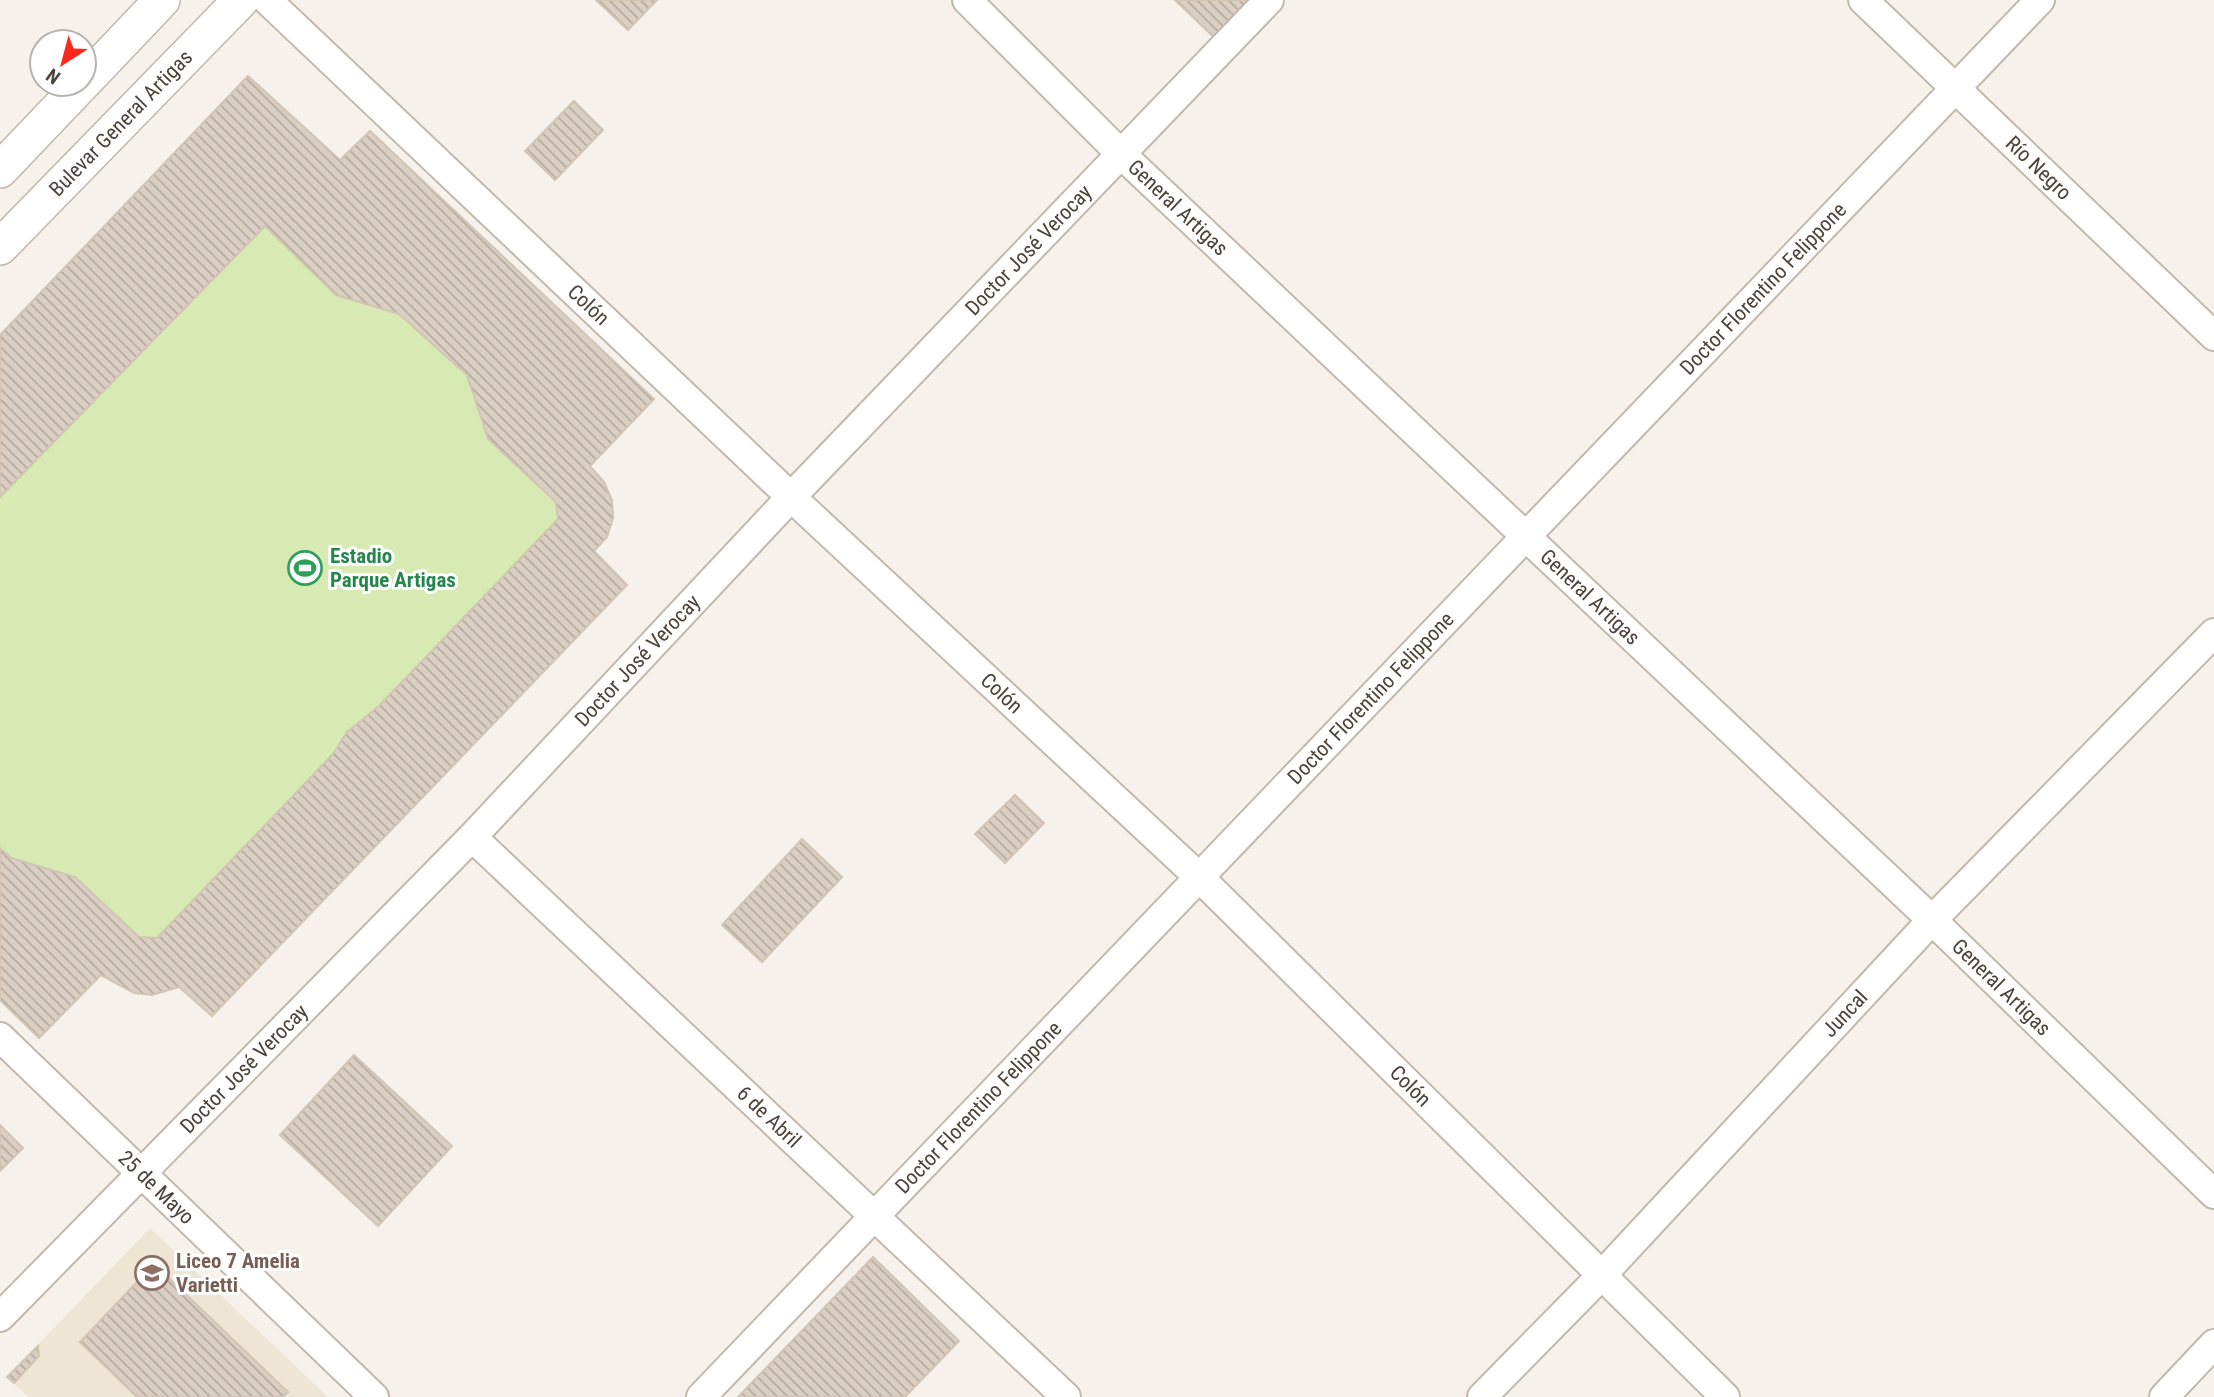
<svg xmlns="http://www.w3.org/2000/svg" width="2214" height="1397" font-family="'Roboto Condensed',sans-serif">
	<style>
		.education { fill: #efe5d5 }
		.pitch { fill: #d7eab4 }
		.building { fill: url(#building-back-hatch); stroke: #d3c4b3; stroke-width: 2 }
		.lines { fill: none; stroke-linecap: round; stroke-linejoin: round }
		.minor-casing { stroke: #c2b9ad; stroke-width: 32 }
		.tertiary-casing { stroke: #c2b9ad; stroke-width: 38 }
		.minor { stroke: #fff; stroke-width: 28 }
		.tertiary { stroke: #fff; stroke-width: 35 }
		.labels { text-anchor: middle; stroke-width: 6; stroke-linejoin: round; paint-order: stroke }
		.street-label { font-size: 21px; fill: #4b4239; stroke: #fff }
		.leisure-label { font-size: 21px; font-weight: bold; fill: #27864d; stroke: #fff; text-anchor: start }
		.education-label { font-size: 21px; font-weight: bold; fill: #785e54; stroke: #fff; text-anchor: start }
	</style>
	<defs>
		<pattern id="building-back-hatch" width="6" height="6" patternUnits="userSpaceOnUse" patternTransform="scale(1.75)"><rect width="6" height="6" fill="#dbcfc3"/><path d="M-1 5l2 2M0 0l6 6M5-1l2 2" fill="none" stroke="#b4aa9f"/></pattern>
	</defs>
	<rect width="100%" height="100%" fill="#f6f2eb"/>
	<polygon class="education" points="150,1228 328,1397 28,1397 7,1377"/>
	<path class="pitch" d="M370 131 654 399 590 466C617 496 622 520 594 552L627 585 212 1016 179 987C149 999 128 991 101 975L39 1038 0 1000V335L340 160Z"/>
	<g class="building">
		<polygon points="596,0 657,0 628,30"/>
		<polygon points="1175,0 1257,0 1218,41"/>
		<polygon points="248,76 340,160 370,131 654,399 590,466 604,482 612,500 613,518 607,537 594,551 627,585 212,1016 179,987 152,995 134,993 101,975 39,1038 0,1000 0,848 11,858 75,877 139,937 157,938 333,754 347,732 379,706 558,519 556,502 488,439 467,375 399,314 336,295 265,226 0,497 0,335"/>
		<polygon points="574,101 603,130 555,180 525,151"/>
		<polygon points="1015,795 1044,823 1005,863 975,834"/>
		<polygon points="802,839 842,877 762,962 722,925"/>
		<polygon points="354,1055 452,1146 378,1226 280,1135"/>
		<polygon points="0,1125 23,1148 0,1171"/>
		<polygon points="873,1257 959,1341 905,1397 738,1397"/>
		<polygon points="154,1264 288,1392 283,1397 137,1397 80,1342"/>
		<polygon points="38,1346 39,1356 14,1383 7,1377"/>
	</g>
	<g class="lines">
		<g class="minor-casing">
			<g id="minor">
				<path id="s1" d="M267 0 791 497 1200 878 1725 1397"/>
				<path id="s2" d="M967 0 1121 154 1932 920 2214 1194"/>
				<path id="s3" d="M1863 0 2214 336"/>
				<path id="s4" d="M472 837 1066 1397"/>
				<path id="s5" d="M0 1037 374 1397"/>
				<path id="s6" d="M0 1317 472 837 791 497 1269 0"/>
				<path id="s7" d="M701 1397 2040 0"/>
				<path id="s8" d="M1482 1397 1601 1276 1932 920 2214 633"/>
				<polyline points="2164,1397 2214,1344"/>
			</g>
		</g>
		<g class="tertiary-casing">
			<g id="tertiary">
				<polyline points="84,82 162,0"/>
				<polyline points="0,170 82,84"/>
				<path id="s9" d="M0 247 241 0"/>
			</g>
		</g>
		<use href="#minor" class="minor"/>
		<use href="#tertiary" class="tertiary"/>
	</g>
	<defs>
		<g id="stadium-ring" transform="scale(1.75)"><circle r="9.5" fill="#fff" stroke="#2e9e5b" stroke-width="1.5"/><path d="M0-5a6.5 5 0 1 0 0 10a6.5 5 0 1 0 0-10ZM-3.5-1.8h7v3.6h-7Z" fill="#2e9e5b"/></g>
		<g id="school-ring" transform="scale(1.75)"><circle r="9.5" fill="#fff" stroke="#8d6e63" stroke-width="1.5"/><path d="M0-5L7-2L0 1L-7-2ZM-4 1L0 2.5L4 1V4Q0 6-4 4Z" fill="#8d6e63"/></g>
	</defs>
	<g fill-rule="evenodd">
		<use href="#stadium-ring" x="305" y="568"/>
		<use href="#school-ring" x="152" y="1273"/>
	</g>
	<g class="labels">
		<g class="street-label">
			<text dy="7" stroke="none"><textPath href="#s9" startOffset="173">Bulevar General Artigas</textPath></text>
			<text dy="7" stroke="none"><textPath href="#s3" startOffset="243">Río Negro</textPath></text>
			<text dy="7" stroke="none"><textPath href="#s2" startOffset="296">General Artigas</textPath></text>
			<text dy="7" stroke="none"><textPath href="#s6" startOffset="1482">Doctor José Verocay</textPath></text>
			<text dy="7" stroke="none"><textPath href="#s7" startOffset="1535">Doctor Florentino Felippone</textPath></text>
			<text dy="7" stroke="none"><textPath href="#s1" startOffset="443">Colón</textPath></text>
			<text dy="7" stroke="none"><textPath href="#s2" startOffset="863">General Artigas</textPath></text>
			<text dy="7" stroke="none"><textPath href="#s6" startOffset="915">Doctor José Verocay</textPath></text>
			<text dy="7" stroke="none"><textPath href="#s1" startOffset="1010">Colón</textPath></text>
			<text dy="7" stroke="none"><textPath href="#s7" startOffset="968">Doctor Florentino Felippone</textPath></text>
			<text dy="7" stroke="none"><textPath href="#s2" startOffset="1430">General Artigas</textPath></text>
			<text dy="7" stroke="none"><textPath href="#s8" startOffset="528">Juncal</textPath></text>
			<text dy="7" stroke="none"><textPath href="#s6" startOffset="348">Doctor José Verocay</textPath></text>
			<text dy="7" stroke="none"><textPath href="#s1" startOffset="1577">Colón</textPath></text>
			<text dy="7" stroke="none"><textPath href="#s7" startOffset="401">Doctor Florentino Felippone</textPath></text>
			<text dy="7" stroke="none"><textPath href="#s4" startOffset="408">6 de Abril</textPath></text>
			<text dy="7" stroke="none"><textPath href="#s5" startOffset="217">25 de Mayo</textPath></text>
		</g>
		<g class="leisure-label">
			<text x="330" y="563">Estadio<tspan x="330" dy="24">Parque Artigas</tspan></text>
		</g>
		<g class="education-label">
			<text x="176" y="1268">Liceo 7 Amelia<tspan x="176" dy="24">Varietti</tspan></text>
		</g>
	</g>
	<g transform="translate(63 63) rotate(216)"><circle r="33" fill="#ffffff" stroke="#b7b3b0" stroke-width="2"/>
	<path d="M0-5L12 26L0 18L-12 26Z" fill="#fd281b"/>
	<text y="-10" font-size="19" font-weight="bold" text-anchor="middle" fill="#4b4239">N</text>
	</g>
</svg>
